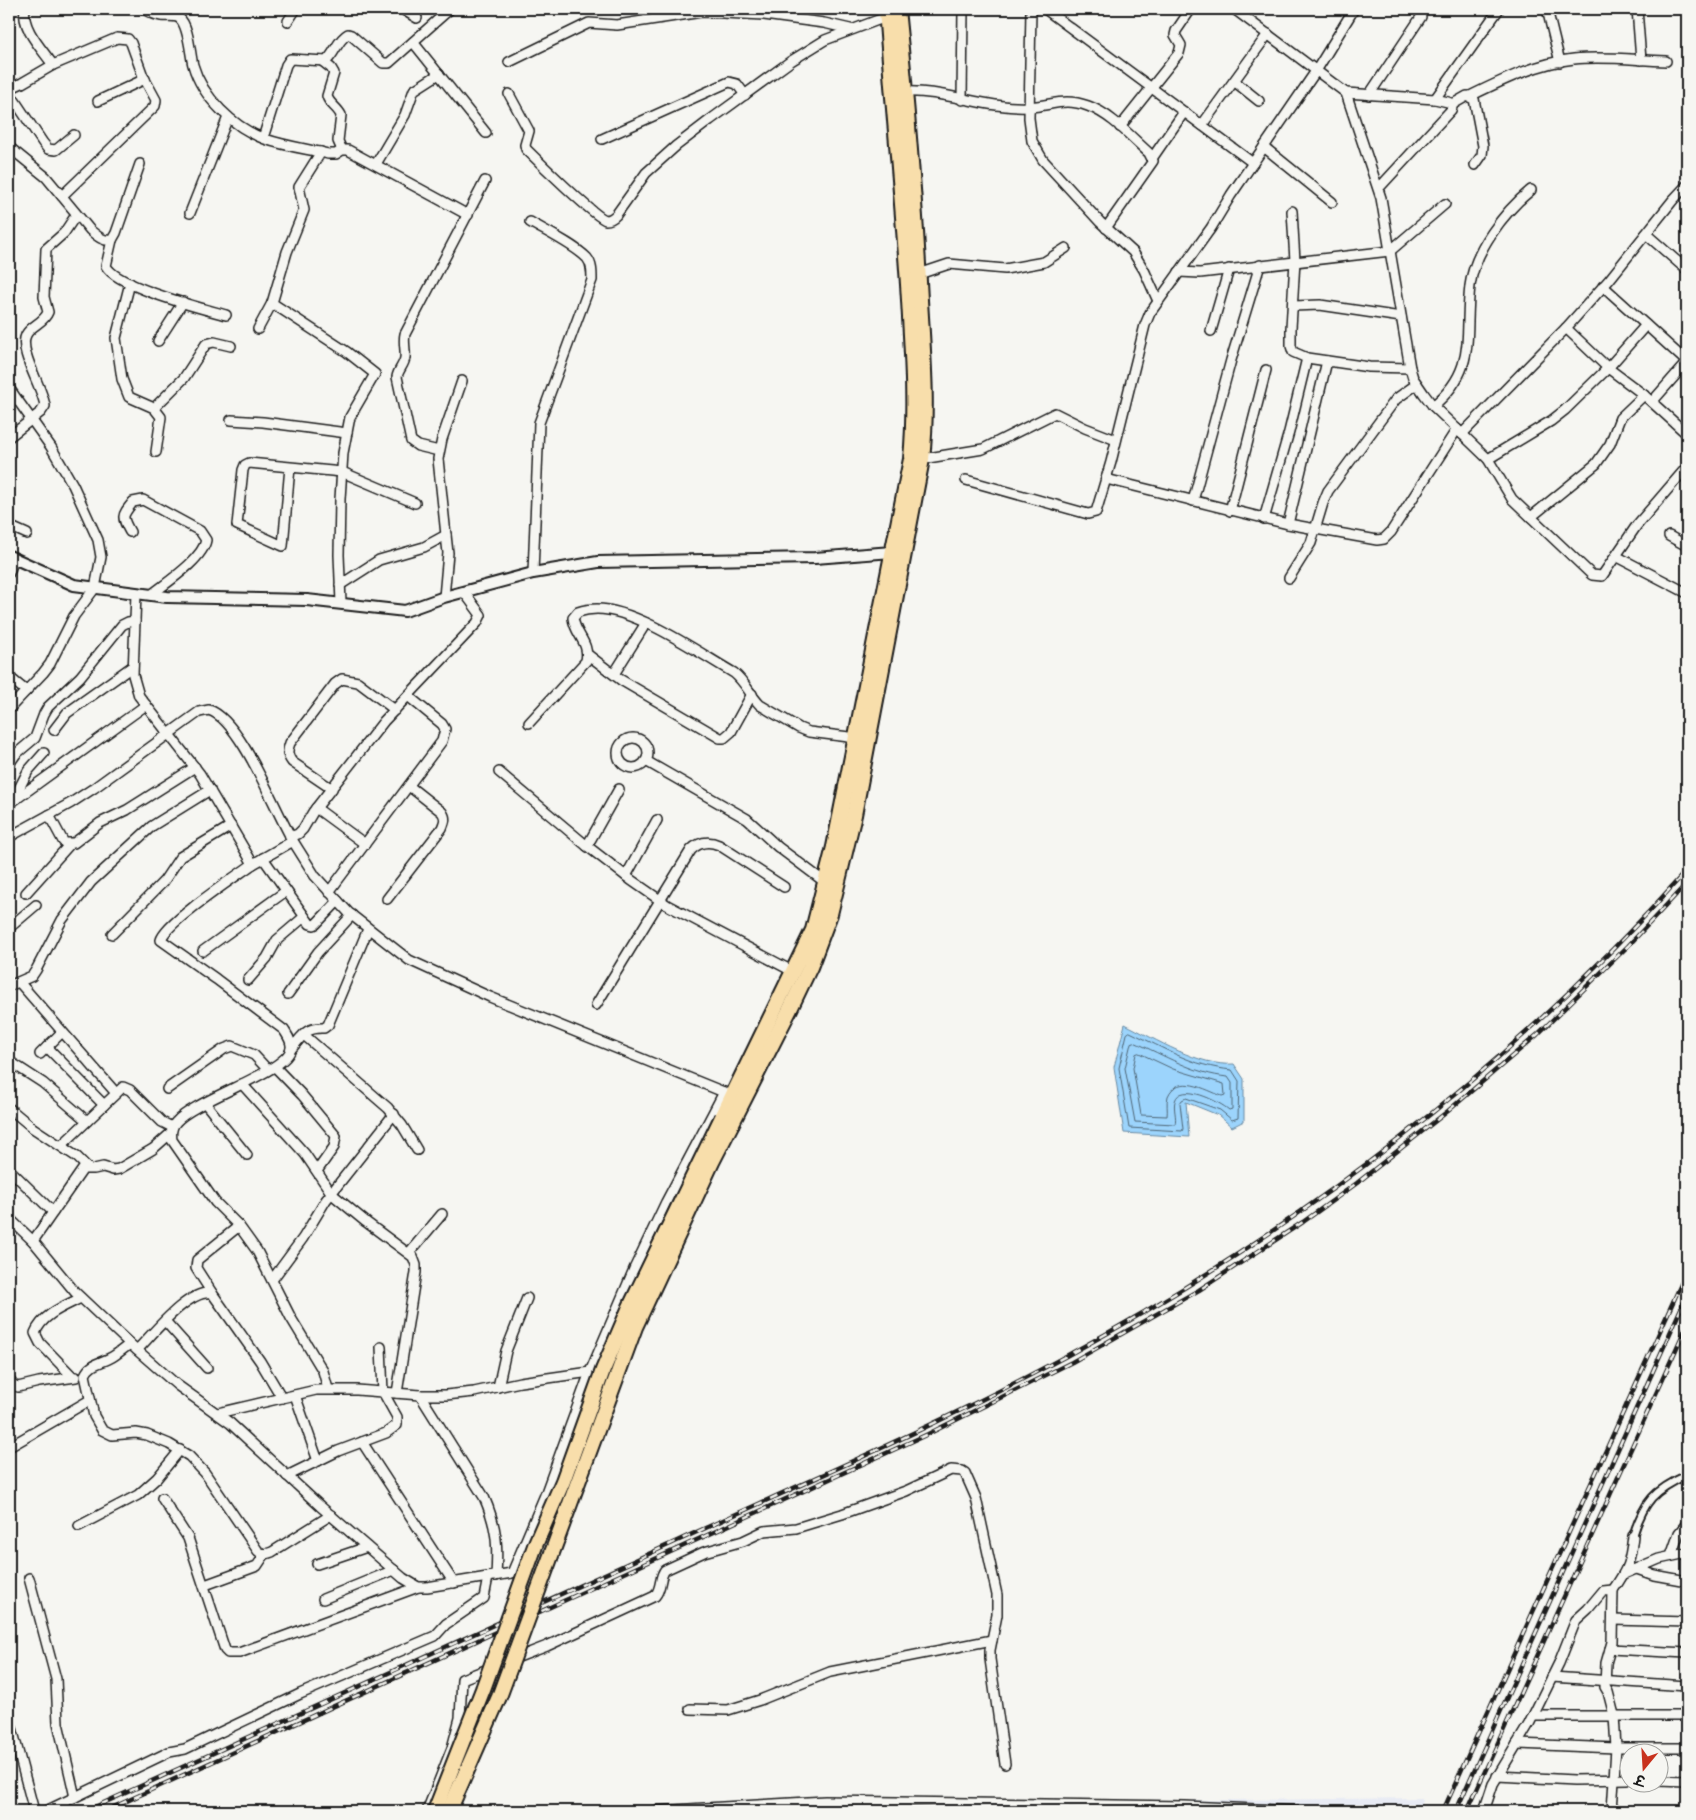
<svg xmlns="http://www.w3.org/2000/svg" width="1696" height="1820" font-family="'Gochi Hand','Playpen Sans Deva',sans-serif">
	<style>
		.built { fill: #e8ebf4 }
		.water { fill: #9cd4fc; stroke: #698aa2 }
		.lines { fill: none; stroke-linecap: round; stroke-linejoin: round }
		.shore { stroke: #4f6676; stroke-width: 1 }
		.pedestrian-casing { stroke: #1c1c1c; stroke-width: 10 }
		.minor-casing { stroke: #1c1c1c; stroke-width: 12 }
		.tertiary-casing { stroke: #1c1c1c; stroke-width: 14 }
		.primary-casing { stroke: #1c1c1c; stroke-width: 18 }
		.trunk-casing { stroke: #1c1c1c; stroke-width: 18 }
		.pedestrian { stroke: #f6f6f2; stroke-width: 6 }
		.minor { stroke: #f6f6f2; stroke-width: 9 }
		.tertiary { stroke: #f6f6f2; stroke-width: 10 }
		.primary { stroke: #f8deab; stroke-width: 14 }
		.trunk { stroke: #f8deab; stroke-width: 14 }
		.rail-casing { stroke: #1c1c1c; stroke-width: 4.5 }
		.rail { stroke: #f6f6f2; stroke-width: 2.5; stroke-dasharray: 8; stroke-linecap: butt }
		.primary-bridge-casing { stroke: #1c1c1c; stroke-width: 18; stroke-linecap: butt }
		.primary-bridge { stroke: #f8deab; stroke-width: 14 }
	</style>
	<rect width="100%" height="100%" fill="#f6f6f2"/>
	<filter id="ink" filterUnits="userSpaceOnUse"><feTurbulence type="fractalNoise" baseFrequency=".02" numOctaves="2"/><feDisplacementMap in="SourceGraphic" scale="10" xChannelSelector="R" yChannelSelector="G"/><feConvolveMatrix kernelMatrix="1 2 1 2 8 2 1 2 1" color-interpolation-filters="sRGB"/></filter>
	<g filter="url(#ink)">
		<polygon class="built" points="1422,1798 1420,1811 459,1811 461,1808"/>
		<path class="water" d="M1125 1024C1155 1039 1200 1067 1234 1064L1244 1079V1121L1232 1127 1218 1115 1186 1102 1189 1137 1124 1133 1114 1067Z"/>
		<g class="lines">
			<g class="shore">
				<path d="M1130 1032C1166 1049 1191 1066 1232 1070L1239 1081 1238 1118 1232 1120 1220 1110 1186 1098 1182 1100 1180 1103 1183 1129 1182 1131 1129 1128 1119 1068 1127 1034Z"/>
				<path d="M1134 1042C1164 1055 1194 1074 1228 1077L1232 1083V1109L1229 1110C1220 1102 1180 1081 1175 1101 1173 1109 1177 1117 1175 1124L1135 1122 1125 1068 1131 1043Z"/>
				<path d="M1139 1053 1173 1069 1224 1084 1225 1095 1222 1096C1206 1090 1178 1073 1168 1096 1166 1103 1168 1110 1167 1116L1141 1115 1133 1068 1136 1054Z"/>
			</g>
			<g class="pedestrian-casing">
				<path id="pedestrian" d="M1633 1536C1644 1501 1654 1490 1687 1475"/>
			</g>
			<g class="minor-casing">
				<g id="minor">
					<path d="M25 9C21 28 42 49 53 65"/>
					<path d="M144 9C149 12 154 15 161 16 167 17 174 15 179 18 189 25 190 54 193 65 202 97 234 128 265 139 285 146 307 149 328 154H336L342 150H348L468 215"/>
					<polyline points="402,9 417,18"/>
					<polyline points="1031,9 1029,118 1032,141 1043,160 1100,222 1133,252 1144,270 1158,301"/>
					<polyline points="1045,9 1253,163"/>
					<polyline points="1234,9 1346,93 1381,198 1410,368 1413,378 1424,394 1433,406 1488,459 1512,499 1592,575 1602,576 1637,525 1687,467"/>
					<polyline points="1547,9 1560,62"/>
					<polyline points="1637,9 1641,60"/>
					<polyline points="288,21 296,9"/>
					<polyline points="413,42 486,133"/>
					<path d="M322 61 331 68 334 73 327 96C329 104 337 107 341 115L338 141 342 150"/>
					<polyline points="509,62 589,23 617,25 702,12 764,15 824,23 850,29"/>
					<polyline points="1234,81 1259,101"/>
					<polyline points="9,89 22,83 53,65 117,38 128,39 131,43 143,76 156,100 155,106 62,196"/>
					<polyline points="9,92 43,143 48,149 56,150 74,135"/>
					<path d="M902 92C944 89 985 109 1028 107 1052 106 1063 97 1088 106 1111 114 1131 137 1149 153L1153 161 1106 228"/>
					<polyline points="1346,93 1435,99 1448,102 1453,104 1451,110 1379,188"/>
					<path d="M509 94 529 131 525 145 526 149C537 160 596 218 606 220 610 220 613 218 616 215L646 173 676 146 710 120 791 61 825 40 886 17"/>
					<polyline points="1369,95 1421,17"/>
					<path d="M1470 96C1503 80 1537 63 1574 59 1604 56 1635 60 1666 61"/>
					<polyline points="1435,99 1499,9"/>
					<polyline points="962,100 963,9"/>
					<polyline points="98,101 145,79"/>
					<polyline points="1453,104 1467,96 1474,99 1483,146 1482,155 1475,165"/>
					<polyline points="1202,125 1268,34"/>
					<polyline points="1120,127 1179,53 1181,45 1175,35 1176,31 1191,9"/>
					<path d="M263 138 286 65 290 59 326 61C335 54 337 40 348 34L351 35 383 63H389L450 9"/>
					<polyline points="602,139 729,82 737,84 745,95"/>
					<path d="M9 147 46 177 90 230C96 235 103 242 112 240L116 233 140 164"/>
					<polyline points="1264,147 1332,202"/>
					<polyline points="1153,157 1184,112"/>
					<polyline points="376,164 405,115 414,90 439,74"/>
					<polyline points="1292,211 1295,261 1291,328 1291,346 1293,352 1307,358 1369,367 1410,368"/>
					<polyline points="190,213 228,117"/>
					<path d="M530 222C547 232 573 244 587 258 592 264 592 272 592 280L539 423 533 573"/>
					<polyline points="1646,234 1687,270"/>
					<path d="M112 240 106 266C117 287 201 308 226 315"/>
					<polyline points="1179,272 1200,273 1390,251 1445,204"/>
					<polyline points="919,274 949,264 1005,269 1044,262 1066,248"/>
					<polyline points="130,283 116,338 122,379 129,397 154,408 161,417 156,452"/>
					<polyline points="1603,286 1687,362"/>
					<polyline points="272,303 347,352 375,374 350,417 343,453 340,499 339,555 341,603"/>
					<polyline points="1293,306 1320,305 1401,317"/>
					<polyline points="1566,328 1608,368 1644,395 1687,434"/>
					<polyline points="258,329 272,303 287,252 304,210 299,187 321,152"/>
					<polyline points="1211,331 1229,269"/>
					<polyline points="158,341 183,302"/>
					<polyline points="9,388 51,447 73,485 98,540 101,557 95,588 74,616 50,664 43,673 9,709"/>
					<polyline points="1652,402 1687,362"/>
					<path d="M1433 406C1478 369 1464 336 1470 286 1474 251 1504 212 1531 190"/>
					<polyline points="154,408 184,378 206,344 214,342 231,346"/>
					<polyline points="231,420 263,422 347,433"/>
					<polyline points="1462,434 1566,328 1609,280 1673,200 1687,185"/>
					<path d="M9 437 41 412 45 406C43 388 18 351 26 335 31 325 44 323 48 312L44 297 46 249 64 233 76 215"/>
					<path d="M439 451 418 446 411 441 397 377C398 370 404 365 405 358 406 350 403 342 405 334L485 181"/>
					<polyline points="922,459 983,449 1055,413 1085,428 1116,440"/>
					<polyline points="1488,459 1551,421 1565,410 1608,368 1646,325"/>
					<polyline points="290,467 283,546 237,525 243,470 245,465 249,463 342,472 415,503"/>
					<polyline points="1106,479 1288,524 1377,540 1384,539 1391,532 1457,429"/>
					<polyline points="966,480 1088,514 1096,512 1111,462 1145,325 1150,313 1211,228 1231,195 1316,71 1354,9"/>
					<polyline points="1193,501 1231,360 1260,265"/>
					<polyline points="1230,511 1266,370"/>
					<polyline points="1531,517 1596,464 1610,444 1620,418 1644,395"/>
					<polyline points="1264,519 1289,432 1307,358"/>
					<polyline points="1288,524 1327,361"/>
					<polyline points="9,526 27,534"/>
					<path d="M130 532C121 516 122 516 133 502L143 500 200 531 206 540C203 559 166 583 151 595"/>
					<polyline points="446,535 438,459 442,439 462,381"/>
					<polyline points="1669,536 1687,546"/>
					<polyline points="1616,556 1687,593"/>
					<polyline points="9,573 14,559"/>
					<polyline points="1289,578 1311,543 1323,503 1328,491 1396,399 1417,384"/>
					<polyline points="340,585 379,560 424,547 446,535 448,553 444,597"/>
					<polyline points="136,593 133,675 139,696 200,774 253,864 293,841 315,876 349,913 409,960 490,997 736,1097"/>
					<polyline points="587,654 621,680 720,738 724,738 731,732 752,694"/>
					<polyline points="614,674 646,623"/>
					<polyline points="9,677 26,691"/>
					<path d="M529 723 586 661C590 642 575 635 573 618L578 612C584 610 591 609 597 609 637 609 699 653 734 673 746 683 750 695 760 705L799 728 809 732 857 738"/>
					<polyline points="54,730 67,713 133,666"/>
					<circle cx="633" cy="753" r="15"/>
					<polyline points="646,761 747,819 778,847 826,883"/>
					<polyline points="9,764 16,754 35,738 44,714 48,707 80,677 122,625 128,622 135,621"/>
					<polyline points="499,772 587,846 631,880 667,905 794,972"/>
					<path d="M332 789 292 762C287 755 287 751 290 743L335 684 342 679 358 682 395 710"/>
					<polyline points="12,802 146,705"/>
					<polyline points="9,808 28,771 44,753"/>
					<polyline points="316,808 365,844"/>
					<polyline points="49,815 63,841 65,843 74,843 100,823 127,810 195,767"/>
					<path d="M9 837 71 803 94 788 199 712 209 710C241 720 275 811 293 841"/>
					<polyline points="290,837 298,834 303,829 313,812 384,721 477,623 481,615 464,592"/>
					<polyline points="587,846 619,789"/>
					<polyline points="263,858 310,924 314,925 316,924 338,901"/>
					<path d="M253 864C235 877 165 923 161 940L216 979 284 1030C287 1035 292 1041 291 1048 289 1071 194 1100 176 1122 171 1127 171 1133 172 1140L215 1202 239 1226 257 1251 291 1318 323 1371 328 1389"/>
					<polyline points="626,876 657,820"/>
					<polyline points="329,892 442,741 445,729 442,724 408,696"/>
					<polyline points="26,893 70,844"/>
					<path d="M387 899 442 828C445 821 446 818 442 812L409 786"/>
					<polyline points="9,928 36,905"/>
					<polyline points="112,934 164,881 180,857 231,826"/>
					<polyline points="203,951 286,891"/>
					<polyline points="248,980 267,958 277,940 304,917"/>
					<polyline points="19,982 116,1093"/>
					<polyline points="9,986 32,976 36,970 62,920 91,882 152,826 210,790"/>
					<polyline points="288,994 318,952 352,915"/>
					<path d="M596 1005 691 850C699 842 708 840 719 845L784 887"/>
					<polyline points="304,1035 388,1108 402,1125 417,1150"/>
					<polyline points="47,1047 104,1105"/>
					<path d="M291 1049C303 1036 305 1027 324 1028L328 1025 368 929"/>
					<polyline points="40,1054 62,1032"/>
					<polyline points="9,1061 43,1083 87,1121"/>
					<polyline points="275,1067 302,1095 336,1136 334,1147 317,1171"/>
					<polyline points="242,1084 305,1154 332,1194 366,1222 413,1257 416,1265 416,1272 397,1393"/>
					<polyline points="167,1089 224,1049 232,1046 254,1055 268,1070"/>
					<polyline points="205,1103 247,1155"/>
					<polyline points="9,1108 33,1128 77,1157 88,1168"/>
					<polyline points="61,1146 123,1087 130,1090 162,1122 172,1127"/>
					<polyline points="9,1169 53,1212"/>
					<polyline points="9,1218 33,1241 75,1292 130,1344 177,1385 230,1423 320,1506 403,1578 418,1587 427,1587 512,1573 545,1495 590,1372"/>
					<polyline points="33,1241 83,1169 94,1169 103,1167 113,1170 119,1169 153,1149 171,1133"/>
					<polyline points="409,1253 442,1214"/>
					<polyline points="272,1280 303,1238 326,1200 394,1114"/>
					<polyline points="212,1293 196,1268 197,1260 239,1226"/>
					<polyline points="165,1321 207,1368"/>
					<path d="M130 1344C124 1348 119 1353 112 1357 102 1363 90 1363 85 1375L94 1416 102 1430 112 1435 136 1433 147 1435 169 1444 189 1456 205 1473 258 1551C263 1555 267 1554 272 1552L331 1515"/>
					<path d="M137 1350C153 1334 188 1289 212 1293L260 1361 282 1398"/>
					<path d="M73 1377 40 1343 35 1333C43 1314 63 1307 81 1298"/>
					<polyline points="9,1379 13,1385 18,1387 39,1382 76,1377"/>
					<polyline points="498,1387 506,1351 527,1298"/>
					<polyline points="295,1395 318,1461"/>
					<path d="M420 1395 484 1497C497 1527 498 1544 496 1576"/>
					<polyline points="218,1413 316,1390 357,1390 420,1395 446,1395 474,1392 520,1382 590,1372 634,1269 666,1202 724,1092"/>
					<polyline points="362,1442 454,1583"/>
					<polyline points="9,1447 90,1400"/>
					<polyline points="287,1476 338,1451 386,1433 397,1425 397,1417 383,1392 381,1347"/>
					<polyline points="162,1498 188,1538 225,1650 228,1653 239,1653 418,1587"/>
					<polyline points="79,1526 138,1495 157,1478 180,1450"/>
					<polyline points="1671,1556 1679,1533 1687,1523"/>
					<polyline points="317,1564 367,1547"/>
					<polyline points="1637,1569 1654,1575 1687,1581"/>
					<polyline points="1624,1574 1659,1559 1687,1553"/>
					<polyline points="29,1578 56,1679 58,1723 75,1797"/>
					<polyline points="205,1585 257,1566 265,1554"/>
					<path d="M1613 1590C1628 1569 1630 1562 1633 1536"/>
					<polyline points="323,1599 394,1570"/>
					<polyline points="1613,1620 1687,1622"/>
					<polyline points="1610,1649 1687,1653"/>
					<polyline points="1552,1677 1687,1686"/>
					<polyline points="690,1709 728,1710 760,1700 830,1672 992,1640"/>
					<polyline points="1533,1716 1687,1716"/>
					<polyline points="9,1717 34,1811"/>
					<polyline points="1517,1744 1616,1748 1687,1748"/>
					<polyline points="1497,1776 1574,1780 1628,1779"/>
					<polyline points="1658,1780 1687,1781"/>
					<polyline points="46,1811 169,1752 185,1749 300,1694 435,1636 446,1624 484,1598 488,1577"/>
					<path d="M427 1811 452 1748 460 1718 462 1679 547 1646 655 1596C662 1588 659 1577 665 1570L704 1552 743 1541 764 1531 796 1528 842 1514 906 1491 951 1470 962 1471 965 1473 976 1498 997 1595V1615L990 1650V1659L1005 1764"/>
					<polyline points="654,1811 825,1801 1185,1806 1301,1811"/>
					<polyline points="1484,1811 1493,1784 1529,1724 1559,1663 1576,1620 1588,1609 1603,1591 1613,1590 1612,1642 1606,1663 1605,1687 1608,1692 1614,1715 1616,1748 1612,1811"/>
				</g>
			</g>
			<g class="tertiary-casing">
				<polyline id="tertiary" points="9,556 74,585 167,597 307,600 405,611 444,597 533,573 598,562 815,558 892,552"/>
			</g>
			<g class="primary-casing">
				<g id="primary">
					<path d="M722 1117 813 930 834 847 911 459C916 405 912 353 909 300 903 202 893 106 886 9"/>
					<path d="M732 1123 790 1009 810 967 830 914 854 815 922 459C928 406 923 353 920 300 915 203 907 106 897 9"/>
				</g>
			</g>
			<g class="trunk-casing">
				<polyline id="trunk" points="864,700 875,701"/>
			</g>
			<use href="#pedestrian" class="pedestrian"/>
			<use href="#minor" class="minor"/>
			<use href="#tertiary" class="tertiary"/>
			<use href="#primary" class="primary"/>
			<use href="#trunk" class="trunk"/>
			<g class="rail-casing">
				<g id="rail">
					<path d="M86 1811C283 1721 480 1632 677 1541 808 1481 941 1424 1068 1355 1299 1230 1512 1067 1687 870"/>
					<polyline points="105,1811 928,1434 1072,1362 1199,1290 1303,1222 1357,1183 1448,1111 1537,1035 1628,946 1687,883"/>
					<polyline points="1443,1811 1687,1271"/>
					<polyline points="1456,1811 1687,1295"/>
					<polyline points="1467,1811 1687,1325"/>
				</g>
			</g>
			<use href="#rail" class="rail"/>
			<g class="primary-bridge-casing">
				<g id="primary-bridge">
					<polyline points="435,1811 483,1689 536,1543 563,1481 603,1370 630,1307 722,1117"/>
					<polyline points="449,1811 499,1697 635,1327 712,1162 732,1123"/>
				</g>
			</g>
			<use href="#primary-bridge" class="primary-bridge"/>
		</g>
	</g>
	<rect width="1696" height="1820" fill="none" stroke="#f6f6f2" stroke-width="30"/>
	<rect x="15" y="15" width="1666" height="1790" fill="none" stroke="#1c1c1c" stroke-width="2" filter="url(#ink)"/>
	<g transform="translate(1644 1768) rotate(198)"><circle r="24" fill="#f6f6f2" stroke="#9f9f9c"/>
	<path d="M0-4L9 19L0 12L-9 19Z" fill="#c8321e"/>
	<text y="-8" font-size="14" font-weight="bold" text-anchor="middle" fill="#1c1c1c">उ</text>
	</g>
</svg>
